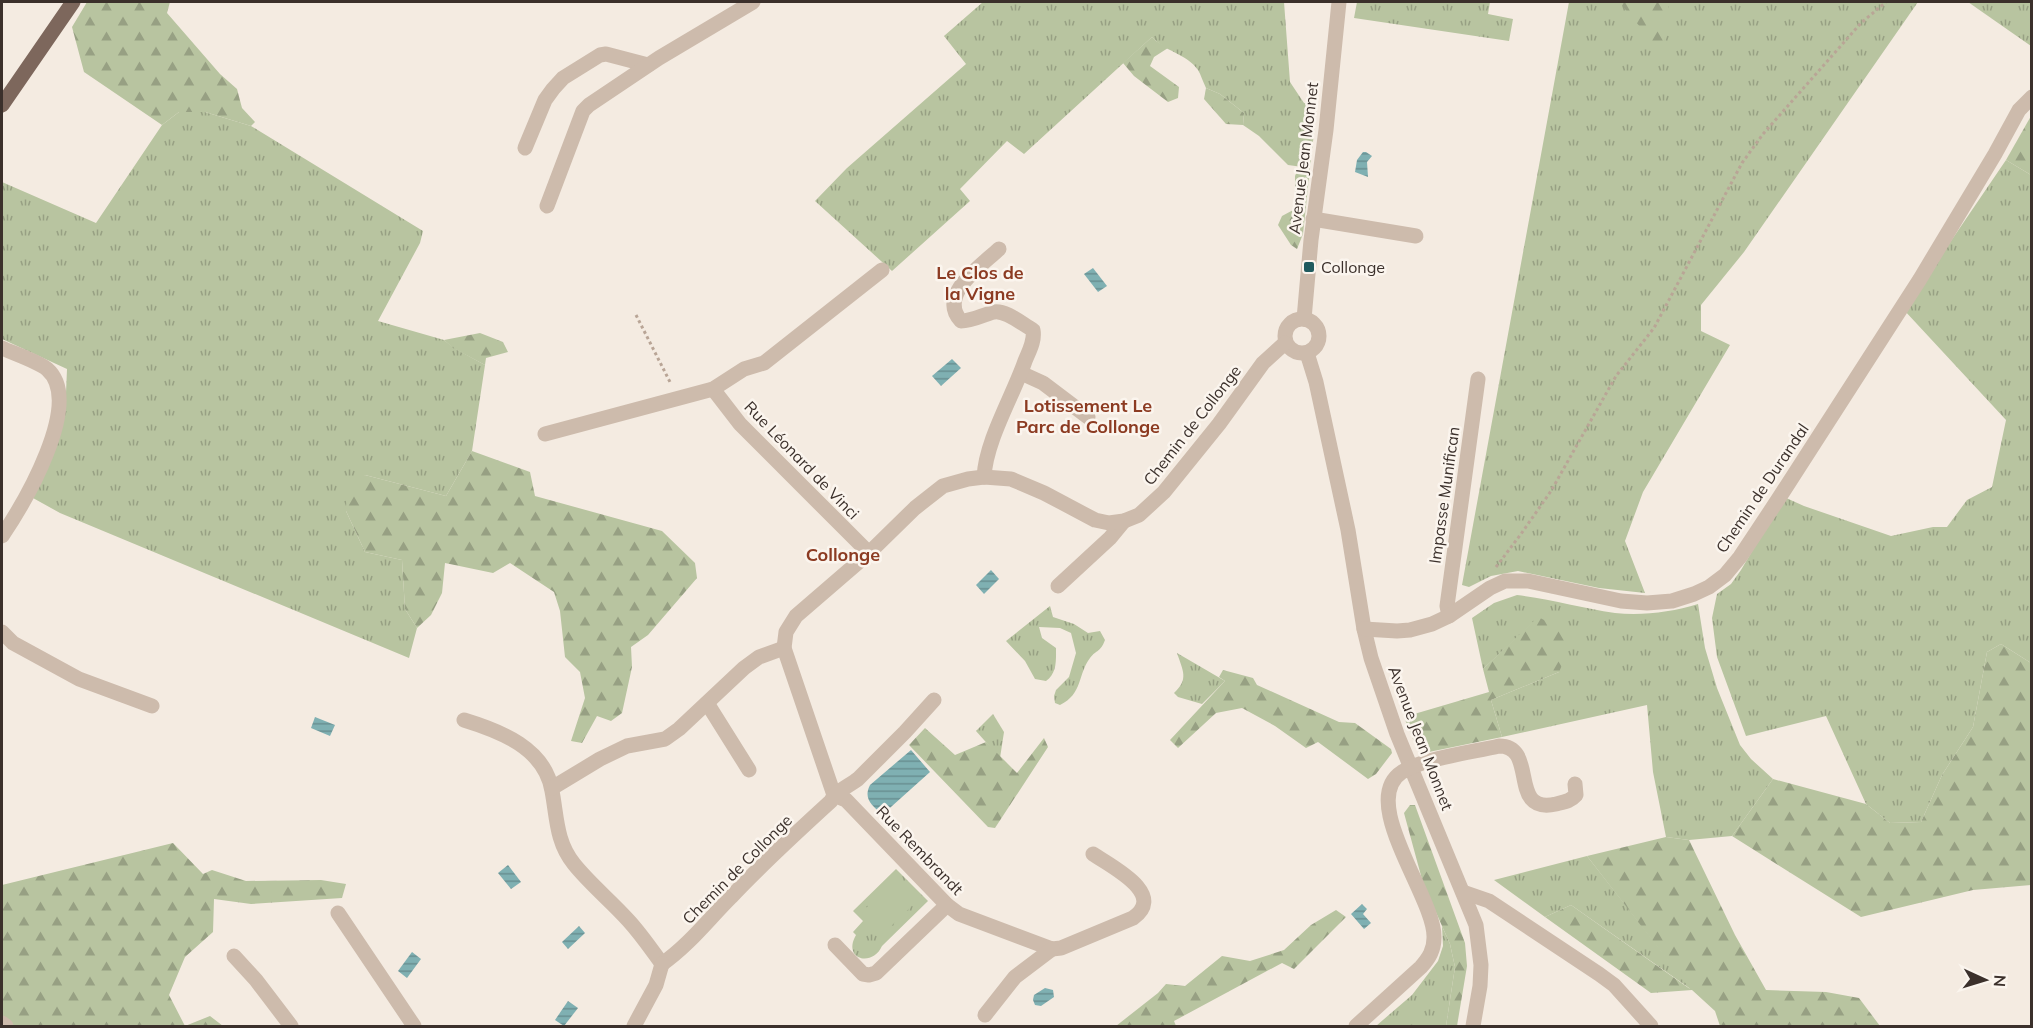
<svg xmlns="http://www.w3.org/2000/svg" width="2033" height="1028" font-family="Mulish,sans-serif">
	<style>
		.grass { fill: url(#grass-tufts) }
		.forest { fill: url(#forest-firs) }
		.park { fill: #b8c4a0 }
		.water { fill: url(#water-rules) }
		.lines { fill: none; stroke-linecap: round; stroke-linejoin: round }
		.path { stroke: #b9a596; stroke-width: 3; stroke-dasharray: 3 3; stroke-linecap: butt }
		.minor { stroke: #cdbbac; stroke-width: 15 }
		.major { stroke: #7d675c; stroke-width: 15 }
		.poi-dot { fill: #1f5a5e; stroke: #fbf5ee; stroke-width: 2 }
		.labels { text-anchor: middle; stroke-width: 5; stroke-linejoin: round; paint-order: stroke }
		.street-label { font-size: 16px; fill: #3b302b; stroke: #fbf5ee }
		.poi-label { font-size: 16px; fill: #3b302b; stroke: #fbf5ee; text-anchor: start }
		.neighbourhood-label { font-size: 18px; font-weight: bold; fill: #8c3b22; stroke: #fbf5ee }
	</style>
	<defs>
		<pattern id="grass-tufts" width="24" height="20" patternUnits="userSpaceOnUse" patternTransform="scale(1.5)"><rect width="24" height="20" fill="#b8c4a0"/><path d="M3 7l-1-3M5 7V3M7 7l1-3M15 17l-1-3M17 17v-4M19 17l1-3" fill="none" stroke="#97a083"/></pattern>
		<pattern id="forest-firs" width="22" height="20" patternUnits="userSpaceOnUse" patternTransform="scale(1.5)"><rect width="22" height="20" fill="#b8c4a0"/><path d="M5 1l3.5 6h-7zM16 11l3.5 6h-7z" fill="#97a083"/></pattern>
		<pattern id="water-rules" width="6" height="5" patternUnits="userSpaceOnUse" patternTransform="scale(1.5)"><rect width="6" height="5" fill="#7fb0b2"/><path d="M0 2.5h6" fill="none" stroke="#699091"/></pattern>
	</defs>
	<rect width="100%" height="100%" fill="#f4ebe1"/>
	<g class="grass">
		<path d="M983 2H1284L1290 82 1304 103 1317 106 1310 168 1288 165 1259 136 1243 125 1244 113 1220 94 1206 88C1203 82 1201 75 1198 70 1187 54 1164 51 1152 37L1024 154 1007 141 960 189 970 201 892 271 815 201 847 168 966 64 944 36Z"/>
		<polygon points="1357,2 1490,2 1488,14 1513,19 1509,41 1354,18"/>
		<polygon points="1569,2 1918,2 1744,252 1701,305 1701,331 1730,345 1643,492 1625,541 1645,593 1599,588 1518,571 1491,576 1469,587 1462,585"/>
		<polygon points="1968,2 2031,2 2031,46"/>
		<polygon points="179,112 205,112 251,126 423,231 420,243 378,321 444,340 454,348 485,365 472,451 446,496 365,475 346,511 365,552 402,560 405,609 417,628 409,658 60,513 33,498 61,422 66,393 67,369 2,339 2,182 96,223 162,125"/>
		<polygon points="2006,160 2031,175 2031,663 2001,644 1987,652 1973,727 1942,775 1921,822 1890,823 1866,804 1826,716 1746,736 1717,657 1712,618 1717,594 1731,584 1741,570 1784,497 1804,506 1891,536 1933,527 1947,527 1967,500 1992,487 2006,420 1904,310"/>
		<path d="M1517 595C1550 599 1582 608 1615 613 1642 616 1672 612 1698 604L1705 648 1717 688 1740 745 1751 759 1773 779 1732 836 1689 840 1666 837 1653 772 1647 705 1502 737 1491 700 1559 672 1538 618 1483 669 1472 618 1494 603Z"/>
		<path d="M1050 606 1053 617 1074 624 1088 633 1100 631 1105 640C1100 653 1097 649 1090 658 1078 673 1083 694 1060 705L1055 703 1054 696 1056 690 1069 677 1076 653 1071 633 1060 628 1039 627 1042 638 1056 648C1056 661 1057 673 1046 681L1035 679 1025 661 1006 641Z"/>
		<path d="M1177 653 1225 681 1202 704 1178 697 1174 693C1189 679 1183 671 1177 653Z"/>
		<polygon points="993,714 1004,732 1000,758 976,731"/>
		<polygon points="1587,856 1692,990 1571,905 1545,917 1494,880"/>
		<path d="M896 869 928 901 882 946C872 968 842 959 856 935L853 932 863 921 853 911Z"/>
		<polygon points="1442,926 1450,944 1455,967 1446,1026 1376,1026 1412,995 1438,961 1443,946"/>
	</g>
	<g class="forest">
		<polygon points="87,2 170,2 167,13 220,74 237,89 242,108 255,122 251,126 205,112 179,112 162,125 84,72 72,27"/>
		<polygon points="1619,2 1669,2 1663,54"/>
		<polygon points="1152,37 1156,41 1168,48 1154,57 1150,66 1179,87 1178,98 1168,102 1134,76 1123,63"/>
		<polygon points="1206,88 1220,94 1244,113 1243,125 1226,124 1204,99"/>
		<polygon points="2031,116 2032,175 2031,175 2006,160"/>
		<polygon points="1299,167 1310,168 1303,234 1297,249 1291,245 1278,225 1282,216 1295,209 1295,176"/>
		<polygon points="480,333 503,342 508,352 486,358 485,365 453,348 444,340"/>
		<polygon points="472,451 530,472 535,496 662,531 695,563 697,578 648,635 631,647 632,667 622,713 611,721 597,716 582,743 571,741 585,698 580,672 565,657 560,611 554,592 510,563 493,573 445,563 442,593 431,615 417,628 405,609 402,560 365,552 346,511 347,483 365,475 446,496"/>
		<polygon points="1538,617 1575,635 1559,672 1491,700 1502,737 1419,754 1404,717 1489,692 1483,669"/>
		<polygon points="2001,644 2031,663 2031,885 1973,890 1861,917 1732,836 1773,779 1866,804 1890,823 1921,822 1942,775 1973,727 1987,652"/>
		<polygon points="1223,670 1253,678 1257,685 1339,722 1355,723 1391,749 1392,753 1376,774 1368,779 1318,742 1306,748 1275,726 1242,708 1216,713 1178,748 1170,740 1225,681 1219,677"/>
		<polygon points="925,728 955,755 986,742 1017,773 1044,738 1048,747 995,828 988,827 909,745"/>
		<polygon points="1410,805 1415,805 1465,943 1467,966 1457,1026 1446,1026 1455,967 1450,944 1423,883 1404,813"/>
		<polygon points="1666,837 1689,840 1735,935 1766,990 1826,992 1859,998 1880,1026 1720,1026 1715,1011 1692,990 1651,993 1545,917 1571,905 1690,989 1587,856"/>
		<polygon points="173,843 203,874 212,870 246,881 321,880 346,884 342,898 251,904 214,899 213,932 185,957 169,995 185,1026 210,1016 223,1026 2,1026 2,885"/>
		<polygon points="1336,910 1346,917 1294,969 1282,963 1174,1021 1176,1026 1116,1026 1158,993 1166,984 1185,986 1222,956 1250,961 1284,950 1311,925"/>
	</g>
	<polygon class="park" points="893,881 915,903 883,934 862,912"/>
	<g class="water">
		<polygon points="1363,152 1366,152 1372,156 1367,162 1368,177 1355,172 1357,160"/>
		<polygon points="1093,268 1107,286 1098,292 1084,274"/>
		<polygon points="952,359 961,368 941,386 932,376"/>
		<polygon points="991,570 999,579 984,594 976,585"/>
		<polygon points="315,717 335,725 330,736 311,728"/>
		<path d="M911 750 930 772 882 815C872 805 863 799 870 785Z"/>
		<polygon points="508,865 521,882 511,889 498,873"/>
		<polygon points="1362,904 1367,909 1363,914 1371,923 1364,929 1351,914"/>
		<polygon points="579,926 585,933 568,949 562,942"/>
		<polygon points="412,952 421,959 407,978 398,971"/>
		<polygon points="1045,988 1053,990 1054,997 1041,1006 1035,1005 1033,1000 1034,995"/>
		<polygon points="568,1001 578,1008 564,1026 555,1020"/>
	</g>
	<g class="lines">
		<g class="path">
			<polyline points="636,315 671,384"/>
			<polyline points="1496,567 1521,534 1551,491 1616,376 1654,328 1742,163 1763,134 1861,23 1886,2"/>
		</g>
		<g class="minor">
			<polyline points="525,148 545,100 553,89 563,78 600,55 606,54 648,65"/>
			<polyline points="547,206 583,111 589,105 659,58 753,2"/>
			<polyline points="1313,219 1416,236"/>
			<circle cx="1302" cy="336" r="17"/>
			<polyline points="1304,319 1311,240 1326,130 1339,2"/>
			<path d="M2 348C13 353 39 362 47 369 85 402 23 505 2 536"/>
			<polyline points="1307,353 1316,382 1348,530 1364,629 1371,658 1397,734 1476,925 1481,965 1480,986 1473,1026"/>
			<polyline points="1021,373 1043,383 1088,417"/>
			<polyline points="713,389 740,424 869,553"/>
			<polyline points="545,434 713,389 744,369 764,363 882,270"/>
			<path d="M984 477C986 440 1013 396 1025 361 1029 351 1035 341 1033 330 1022 324 1006 310 994 312 982 315 973 321 961 321 937 295 981 266 999 249"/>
			<polyline points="1058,586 1110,538 1124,521"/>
			<polyline points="1449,616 1447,606 1478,379"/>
			<polyline points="1364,629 1397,631 1410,630 1432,624 1449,616 1490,588 1505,581 1528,581 1621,601 1647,603 1672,601 1694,594 1709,587 1725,575 1740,557 1779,498 1920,279 1995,154 2019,110 2032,97"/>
			<polyline points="2,632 13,643 79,679 152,706"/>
			<polyline points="707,703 749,770"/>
			<path d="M464 720C500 731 545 748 552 791 557 817 556 842 574 864 590 884 611 901 628 920 641 934 651 949 662 964"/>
			<polyline points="552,788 600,759 627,746 665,739 679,729 744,668 759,657 784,648"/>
			<polyline points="834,795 784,648 786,632 796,616 869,553 915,508 943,486 968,479 984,477 1011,479 1044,493 1095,520 1109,523 1124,521 1139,515 1164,492 1219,424 1263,363 1285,343"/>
			<path d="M834 795 846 800 947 905 959 914 1052 949 1061 948 1133 918C1167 894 1112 867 1093 854"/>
			<polyline points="1463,892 1489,901 1599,974 1614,985 1651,1026"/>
			<polyline points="338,913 414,1026"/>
			<polyline points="835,945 863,974 869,975 876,973 947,905"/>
			<polyline points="234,956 256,980 291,1026"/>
			<path d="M662 964C689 945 708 920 731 897 763 863 797 832 831 801 836 791 849 786 858 779L905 732 934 700"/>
			<polyline points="985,1015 1015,977 1052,949"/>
			<polyline points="2,1023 6,1026"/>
			<polyline points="634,1026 656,985 662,964"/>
			<path d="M1356 1026 1421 967C1429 958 1434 950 1434 938 1436 899 1357 801 1402 772 1421 759 1474 752 1499 746 1539 746 1507 815 1556 804 1564 802 1571 801 1576 795L1575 784"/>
		</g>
		<polyline class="major" points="2,105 73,2"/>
	</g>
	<rect class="poi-dot" x="1303" y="261" width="12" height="12" rx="3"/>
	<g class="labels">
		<g class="street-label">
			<text transform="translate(1303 158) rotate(-83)" y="6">Avenue Jean Monnet</text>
			<text transform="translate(1192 425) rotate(-52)" y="6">Chemin de Collonge</text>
			<text transform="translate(802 460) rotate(46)" y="6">Rue Léonard de Vinci</text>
			<text transform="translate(1762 488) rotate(-56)" y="6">Chemin de Durandal</text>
			<text transform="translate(1444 495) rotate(-82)" y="6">Impasse Munifican</text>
			<text transform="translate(1421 738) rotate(69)" y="6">Avenue Jean Monnet</text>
			<text transform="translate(920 850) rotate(46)" y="6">Rue Rembrandt</text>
			<text transform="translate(737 869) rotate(-45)" y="6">Chemin de Collonge</text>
		</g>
		<g class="poi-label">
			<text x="1321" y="273">Collonge</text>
		</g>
		<g class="neighbourhood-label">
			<text x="980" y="279">Le Clos de<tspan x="980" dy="21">la Vigne</tspan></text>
			<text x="1088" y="412">Lotissement Le<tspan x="1088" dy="21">Parc de Collonge</tspan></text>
			<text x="843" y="561">Collonge</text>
		</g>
	</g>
	<rect width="2033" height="1028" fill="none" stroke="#3b302b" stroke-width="6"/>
	<g transform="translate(1985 980) rotate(94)" stroke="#fbf5ee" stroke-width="4.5" paint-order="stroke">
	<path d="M0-4.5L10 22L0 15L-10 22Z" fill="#3b302b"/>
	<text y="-9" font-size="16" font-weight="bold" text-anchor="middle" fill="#3b302b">N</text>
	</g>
</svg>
